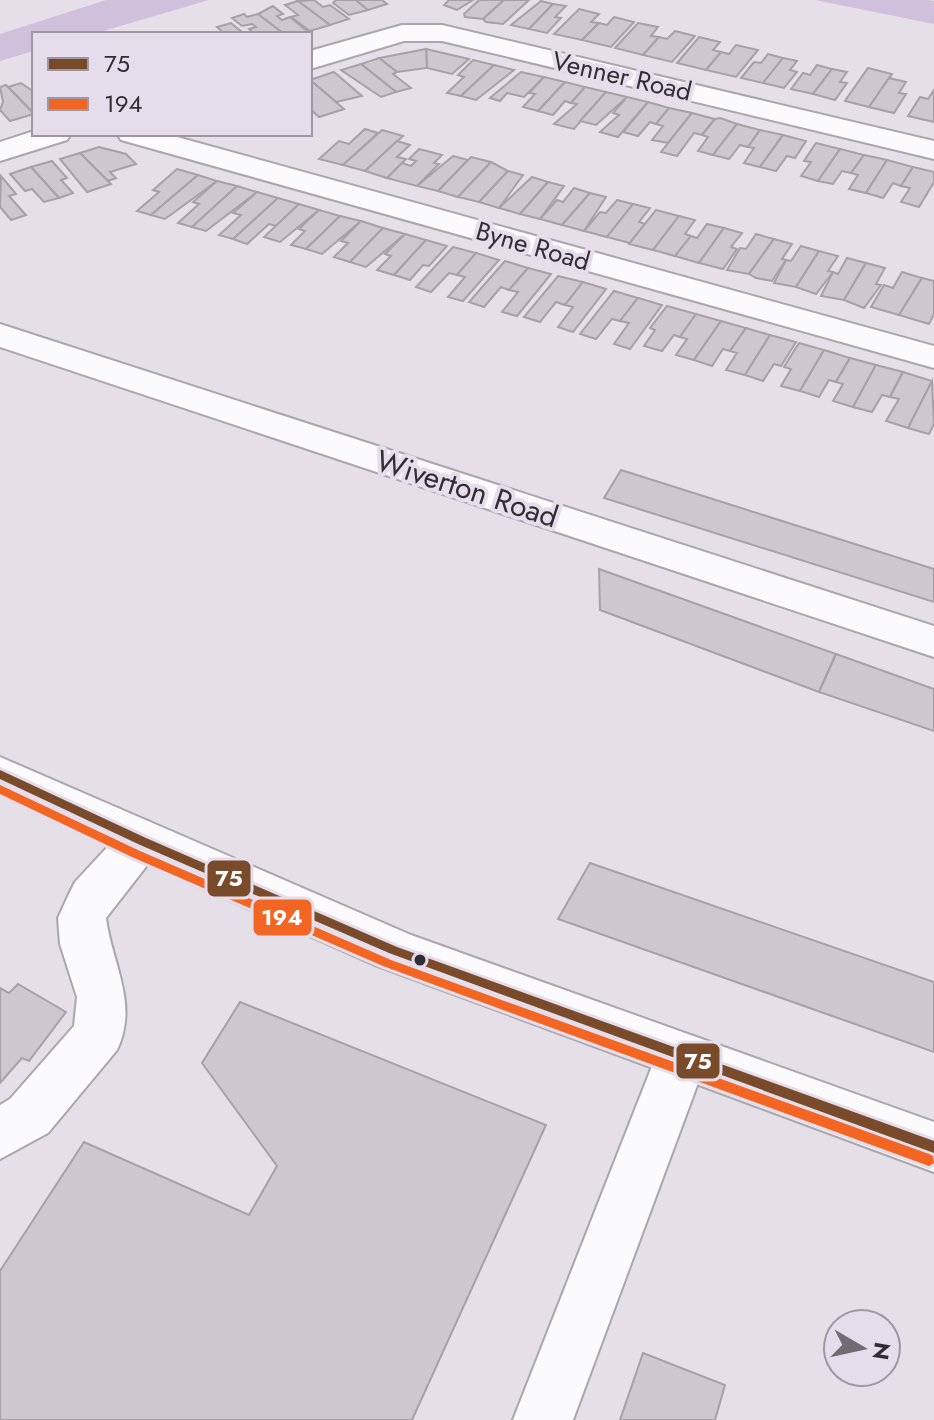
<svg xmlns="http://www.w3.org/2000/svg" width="934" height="1420" font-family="Jost,sans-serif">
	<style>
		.green { fill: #d0c0dc }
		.building { fill: #ccc8ce; stroke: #a5a1a7; stroke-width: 2 }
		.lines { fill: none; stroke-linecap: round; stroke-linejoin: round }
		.minor-casing { stroke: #aaa6ac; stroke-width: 4 }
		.primary-casing { stroke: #aaa6ac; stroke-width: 4 }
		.minor { fill: #fbfafc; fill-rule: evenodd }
		.primary { fill: #fbfafc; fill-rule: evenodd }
		.bus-1-casing { stroke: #e5ddec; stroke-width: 6 }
		.bus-2-casing { stroke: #e5ddec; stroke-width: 6 }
		.bus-1 { fill: #7a4b2a; fill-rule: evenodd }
		.bus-2 { fill: #f26522; fill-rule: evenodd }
		.bus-dot { fill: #312e33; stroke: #e5ddec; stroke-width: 3 }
		.labels { text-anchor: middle; stroke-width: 8; stroke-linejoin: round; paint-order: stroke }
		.far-street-label { font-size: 26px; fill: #312e33; stroke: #e5ddec }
		.street-label { font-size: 30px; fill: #312e33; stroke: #e5ddec }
		.line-badge { stroke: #e5ddec; stroke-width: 3 }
		.badge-label { font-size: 22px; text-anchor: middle; font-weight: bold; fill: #fff }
	</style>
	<rect width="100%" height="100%" fill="#e5e0e8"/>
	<g class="green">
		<polygon points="106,0 209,0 93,34 34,34 34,51 0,61 0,34"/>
		<polygon points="815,0 928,0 934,1 934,24"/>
	</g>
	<g class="building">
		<polygon points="314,0 323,7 330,5 349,19 330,25 298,1"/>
		<polygon points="336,0 356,0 368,10 349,15 333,3"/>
		<polygon points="356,0 382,0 387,4 368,10"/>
		<polygon points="449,0 473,0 457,10 444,5"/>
		<polygon points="479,0 504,0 483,19 465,17 464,14"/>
		<polygon points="504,0 529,0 503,24 486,22 483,19"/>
		<polygon points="298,1 330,25 310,31 291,17 298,15 285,5"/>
		<polygon points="541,1 553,4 529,29 511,25"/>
		<polygon points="553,4 566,6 555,17 561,18 547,33 529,29"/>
		<polygon points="273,6 283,14 277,16 282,20 290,17 308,32 284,34 258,14"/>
		<polygon points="579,9 599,14 591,22 599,23 582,40 554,34"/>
		<polygon points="244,14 247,17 258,14 284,34 255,34 249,29 256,27 252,24 242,26 232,18"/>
		<polygon points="614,17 634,22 611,47 582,40 599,23 607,25"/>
		<polygon points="231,23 242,32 251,34 225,34 217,27"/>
		<polygon points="638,23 658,27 651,36 659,37 643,55 615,48"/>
		<polygon points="675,31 695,36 672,62 643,55 659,37 667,39"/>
		<polygon points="699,37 720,42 713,50 721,52 706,70 677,63"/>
		<polygon points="736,45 758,50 736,77 706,70 721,52 729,54"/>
		<polygon points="426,49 469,59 452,74 427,68"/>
		<polygon points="426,49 427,68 397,72 379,58"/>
		<polygon points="768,54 783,58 763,83 741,78 754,62 761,63"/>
		<polygon points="379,58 397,72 393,74 411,88 396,92 361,64"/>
		<polygon points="783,58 797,61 790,70 797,72 784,88 763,83"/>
		<polygon points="473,60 494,65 461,96 447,93 464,77 458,75"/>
		<polygon points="361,64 396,92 381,97 341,70"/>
		<polygon points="494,65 514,70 476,100 461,96"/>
		<polygon points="817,65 832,69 813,94 791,89 803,73 810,75"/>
		<polygon points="868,68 892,74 869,107 845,101"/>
		<polygon points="832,69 847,72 840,82 847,83 835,100 813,94"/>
		<polygon points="334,72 362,96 336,102 310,80"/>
		<polygon points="521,72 544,77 524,97 507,93 500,101 490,98"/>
		<polygon points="544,77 565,82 538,111 523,107 535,94 529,93"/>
		<polygon points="889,78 906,82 899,93 906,94 894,113 869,107"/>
		<polygon points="310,80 336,102 344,109 319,117 310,109"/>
		<polygon points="565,82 585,87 571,103 565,101 553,115 538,111"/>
		<polygon points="21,83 34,92 34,114 8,87"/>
		<polygon points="6,85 8,87 34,114 10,121 0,110 3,102 0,87"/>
		<polygon points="585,87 606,92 574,129 554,124 577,104 571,103"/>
		<polygon points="934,90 934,122 908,116 920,97 928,99"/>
		<polygon points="606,92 627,97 596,125 580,121"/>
		<polygon points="627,97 648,102 618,137 600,132 619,115 613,113"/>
		<polygon points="648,102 669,108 656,124 650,122 638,136 623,132"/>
		<polygon points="669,108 692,113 668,143 652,140 663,126 656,124"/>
		<polygon points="692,113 715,119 702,135 694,133 677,156 661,152"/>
		<polygon points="720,118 737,124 713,155 698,151 708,137 702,135 715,119"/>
		<polygon points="737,124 760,130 748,147 740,145 729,159 713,155"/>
		<polygon points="365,129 378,133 343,165 319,159 339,141 349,144"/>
		<polygon points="382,130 403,136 365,171 343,165"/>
		<polygon points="760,130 783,135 760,167 744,163 754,148 748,147"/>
		<polygon points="783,135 806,141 795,158 787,156 776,171 760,167"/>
		<polygon points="397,141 410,145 397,157 406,159 387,178 365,171"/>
		<polygon points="816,143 840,149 818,181 801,176 811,162 804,161"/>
		<polygon points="99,147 126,154 136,164 110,172 116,178 108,181 80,153"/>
		<polygon points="419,149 442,155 434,163 439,164 417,186 387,178 402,163 411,166 416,161 409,159"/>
		<polygon points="840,149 864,155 851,173 842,171 833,184 818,181"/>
		<polygon points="80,153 111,184 87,192 60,159"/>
		<polygon points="864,155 887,160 866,193 849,189 858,175 851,173"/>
		<polygon points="453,156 468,160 438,191 417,186"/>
		<polygon points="471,157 491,162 458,197 438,191"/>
		<polygon points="887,160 913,167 901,186 893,183 883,198 866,193"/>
		<polygon points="52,161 67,178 61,180 73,193 59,198 31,167"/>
		<polygon points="491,162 508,171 479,202 458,197"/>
		<polygon points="31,167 59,198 44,202 32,189 25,191 10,174"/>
		<polygon points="913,167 934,172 934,182 919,207 901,202 910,188 901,186"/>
		<polygon points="177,169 198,175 151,215 137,211 159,192 153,190"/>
		<polygon points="508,171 523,175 499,208 479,202"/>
		<polygon points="198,175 217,181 165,219 151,215"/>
		<polygon points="1,176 16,194 9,196 26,215 11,220 0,207"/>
		<polygon points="532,177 548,182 520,214 499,208"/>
		<polygon points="217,181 237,186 192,227 178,223 199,204 193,202"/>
		<polygon points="548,182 564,186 540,219 520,214"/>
		<polygon points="237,186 257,192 206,231 192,227"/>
		<polygon points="574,188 590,193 562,225 540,219 557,200 563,202"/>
		<polygon points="257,192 278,198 233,239 219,235 241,215 233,213"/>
		<polygon points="590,193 606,197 584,231 562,225"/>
		<polygon points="278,198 299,204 276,226 269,224 247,244 233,239"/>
		<polygon points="617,200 633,204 607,237 584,231 600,212 606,213"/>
		<polygon points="299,204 319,210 280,242 264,237"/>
		<polygon points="633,204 650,208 639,222 645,224 630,243 607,237"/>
		<polygon points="319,210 340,216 306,249 291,245 305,231 299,229"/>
		<polygon points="656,210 679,216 653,250 629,244"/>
		<polygon points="340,216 361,221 322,254 306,249"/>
		<polygon points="679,216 695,220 685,234 691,236 675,256 653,250"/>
		<polygon points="361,221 383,228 350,262 334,257 348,243 341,241"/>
		<polygon points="707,224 724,228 699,263 675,256 691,236 697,238"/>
		<polygon points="383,228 405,234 366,267 350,262"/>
		<polygon points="724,228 742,233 731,247 737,249 723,269 699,263"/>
		<polygon points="405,234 426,240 394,275 377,270 391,256 385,254"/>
		<polygon points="756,234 774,239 749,274 727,270 740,248 746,249"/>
		<polygon points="774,239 792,244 782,259 786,260 772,281 756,278 749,274"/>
		<polygon points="426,240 447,246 429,266 423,265 410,280 394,275"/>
		<polygon points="801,246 819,251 796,287 774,283 786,260 791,261"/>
		<polygon points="453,247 476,253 457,275 449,273 431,292 416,287"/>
		<polygon points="819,251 838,256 828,271 833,272 816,294 796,287"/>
		<polygon points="476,253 499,260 463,301 448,297 465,277 457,275"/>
		<polygon points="847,258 866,263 844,300 821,296 833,272 838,274"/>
		<polygon points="505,261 528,268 509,290 501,287 484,307 469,302"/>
		<polygon points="866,263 885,268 876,284 881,285 864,308 844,300"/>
		<polygon points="528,268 551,274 517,316 502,312 518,292 509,290"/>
		<polygon points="902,272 922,278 899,315 871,307 884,285 893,288"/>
		<polygon points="558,276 583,282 565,305 556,302 540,322 524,317"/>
		<polygon points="922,278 934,281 934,314 929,324 899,315"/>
		<polygon points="583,282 606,289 573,332 558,327 573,307 565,305"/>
		<polygon points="614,291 638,298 620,321 612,319 596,339 580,334"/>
		<polygon points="638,298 662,305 630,349 614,344 629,323 620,321"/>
		<polygon points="667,306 696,314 680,337 674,335 662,351 644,346 655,330 650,328"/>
		<polygon points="696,314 721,321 694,360 676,355 687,339 680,337"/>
		<polygon points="721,321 746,328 730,351 723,349 712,366 694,360"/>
		<polygon points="746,328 770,335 745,375 726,370 737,353 730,351"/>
		<polygon points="770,335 796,342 781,366 774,364 763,381 745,375"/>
		<polygon points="799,343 824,350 800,391 781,386 791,369 784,367"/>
		<polygon points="824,350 850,358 836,382 829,380 819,397 800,391"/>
		<polygon points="850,358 876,365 853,407 833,401 843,384 836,382"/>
		<polygon points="876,365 903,372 890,397 882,395 872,412 853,407"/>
		<polygon points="903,372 932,381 908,428 886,421 899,399 890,397"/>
		<polygon points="932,381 934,424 929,434 908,428"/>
		<polygon points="621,470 934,569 934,602 604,498"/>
		<polygon points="599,569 836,654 819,692 600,610"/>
		<polygon points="836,654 934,689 934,731 819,692"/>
		<polygon points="590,863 934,982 934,1052 558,919"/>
		<polygon points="18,984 66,1012 29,1061 22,1058 0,1083 0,988 9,993"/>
		<polygon points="240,1002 546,1125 412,1420 0,1420 0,1271 84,1142 249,1215 277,1166 202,1063"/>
		<polygon points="643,1353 725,1385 715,1420 620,1420"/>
	</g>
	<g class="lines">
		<g class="minor-casing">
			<g id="minor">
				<polygon points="402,25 442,25 934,141 934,159 442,41 404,41 310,69 310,51"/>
				<polygon points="34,131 34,134 71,134 67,140 0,161 0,142"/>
				<polygon points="117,134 166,134 934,346 934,368 121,140"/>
				<polygon points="0,324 934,626 934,657 0,347"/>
				<path d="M142 822 159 828 166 841 106 918C112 964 139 1004 117 1050L48 1133 0 1159V1105L10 1099 74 1026 77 997 60 944 58 918 68 896 75 882 125 828Z"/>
				<polygon points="682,1033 700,1040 708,1056 573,1420 513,1420 656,1056 664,1040"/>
			</g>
		</g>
		<g class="primary-casing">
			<polygon id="primary" points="0,757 411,935 934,1122 934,1172 375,965 125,854 0,794"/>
		</g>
		<use href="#minor" class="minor"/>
		<use href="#primary" class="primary"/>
		<g class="bus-1-casing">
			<polygon id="bus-1" points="0,770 146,838 397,947 934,1141 934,1153 389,953 138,844 0,779"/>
		</g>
		<g class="bus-2-casing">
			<polygon id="bus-2" points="0,785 140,851 391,960 929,1154 933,1156 934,1163 929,1166 383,966 132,857 0,794"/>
		</g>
		<use href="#bus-1" class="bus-1"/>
		<use href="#bus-2" class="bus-2"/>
	</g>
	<circle class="bus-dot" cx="420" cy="960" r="7"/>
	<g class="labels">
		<g class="far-street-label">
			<text transform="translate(622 76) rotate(13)" y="9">Venner Road</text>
			<text transform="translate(533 246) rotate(16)" y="9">Byne Road</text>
		</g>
		<g class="street-label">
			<text transform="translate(467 489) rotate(18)" y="10">Wiverton Road</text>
		</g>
	</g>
	<g class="line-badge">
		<rect x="206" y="859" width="46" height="39" rx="8" fill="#7a4b2a"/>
		<rect x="252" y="898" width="61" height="39" rx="8" fill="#f26522"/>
		<rect x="675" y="1042" width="46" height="38" rx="8" fill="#7a4b2a"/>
	</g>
	<g class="badge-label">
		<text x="229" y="886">75</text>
		<text x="282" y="925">194</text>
		<text x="698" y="1069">75</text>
	</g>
	<rect x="32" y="32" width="280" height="104" fill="#e5ddec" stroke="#9d97a2" stroke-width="2"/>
	<rect x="48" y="58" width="40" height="12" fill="#7a4b2a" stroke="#9d97a2" stroke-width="2"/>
	<text x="104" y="72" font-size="24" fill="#312e33">75</text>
	<rect x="48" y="98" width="40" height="12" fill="#f26522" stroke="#9d97a2" stroke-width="2"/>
	<text x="104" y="112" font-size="24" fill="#312e33">194</text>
	<g transform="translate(862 1348) rotate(99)"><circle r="38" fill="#e5ddec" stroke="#9d97a2" stroke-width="2"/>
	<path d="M0-6L14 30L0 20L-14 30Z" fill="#706c72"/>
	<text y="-12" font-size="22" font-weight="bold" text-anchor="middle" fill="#312e33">N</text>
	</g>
</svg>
